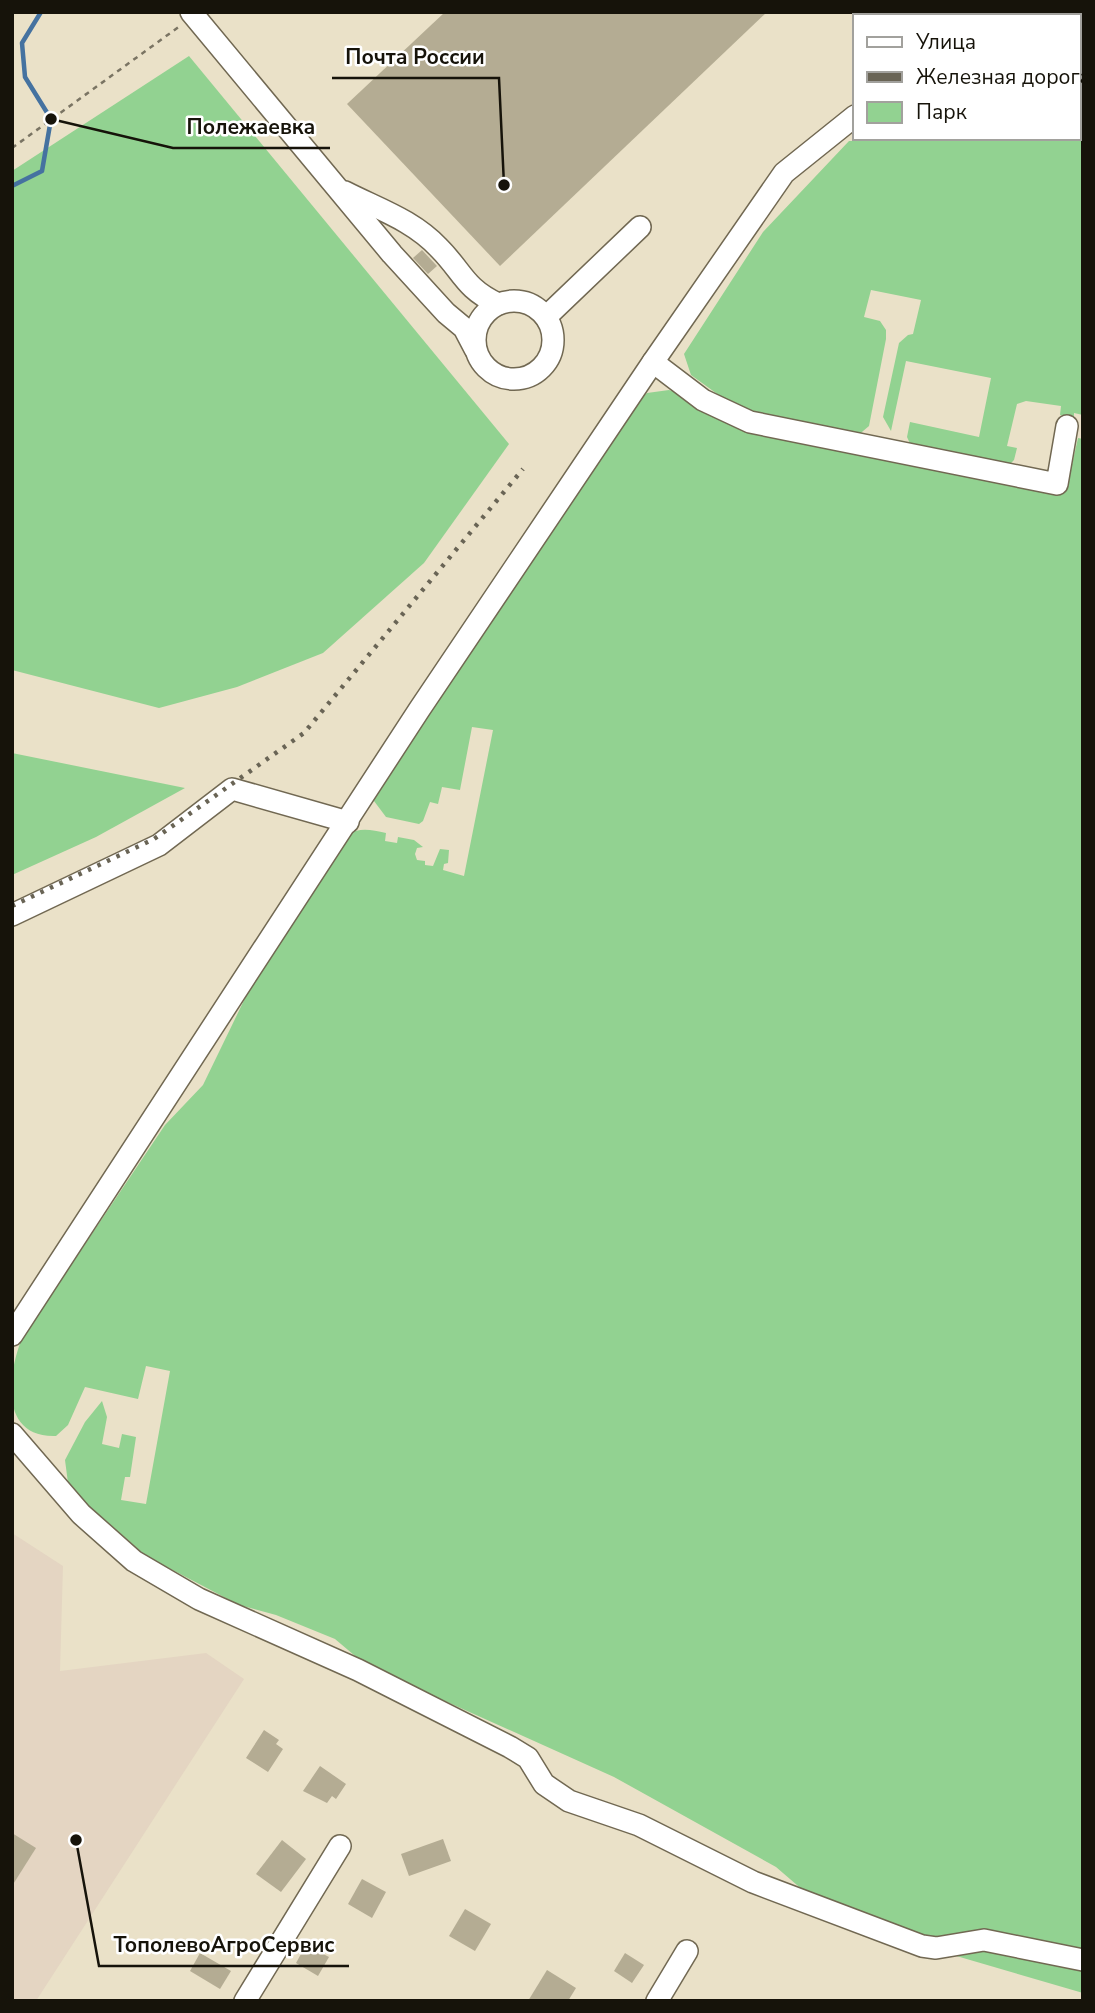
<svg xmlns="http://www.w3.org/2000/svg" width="1095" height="2013" font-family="'Nunito Sans',sans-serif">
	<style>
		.industrial { fill: #e4d5c2 }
		.green { fill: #92d291 }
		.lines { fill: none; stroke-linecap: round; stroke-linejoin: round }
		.stream { stroke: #4572a0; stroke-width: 4.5 }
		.building { fill: #b4ac93 }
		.minor-casing { stroke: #716852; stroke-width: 24 }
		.path { stroke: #7a7463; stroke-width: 2.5; stroke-dasharray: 5 5; stroke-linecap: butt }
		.minor { stroke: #fff; stroke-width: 21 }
		.rail { stroke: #696455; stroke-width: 4.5; stroke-dasharray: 3.5 7; stroke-linecap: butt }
		.leader { fill: none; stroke: #16130a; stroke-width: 2.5 }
		.callout-dot { fill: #16130a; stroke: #fff; stroke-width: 2.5 }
		.callout-label { font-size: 21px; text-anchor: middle; font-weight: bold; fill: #16130a; stroke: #fff; stroke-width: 5; stroke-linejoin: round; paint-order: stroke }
	</style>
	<rect width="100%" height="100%" fill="#eae1c8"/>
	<polygon class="industrial" points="12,1533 63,1566 60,1671 206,1653 244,1679 36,2001 12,2001"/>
	<g class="green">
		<polygon points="1083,54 1083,415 1074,413 1074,419 1060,415 1061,406 1026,401 1017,404 1007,446 1017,448 1014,460 1007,467 912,448 907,437 910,422 979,437 991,378 906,361 891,431 883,417 899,343 908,335 913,334 921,300 871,290 864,317 880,321 886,330 886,339 869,426 856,437 774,422 727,401 691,375 684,354 763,232 849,141 1079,138 1079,56"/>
		<polygon points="189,56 509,444 424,563 323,653 237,687 159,708 12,670 12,171"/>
		<path d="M669 390 688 397 739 427 1066 491 1078 438 1083 439V1993L840 1922 776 1867 614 1777 367 1666 335 1639 276 1615 239 1605 146 1556 79 1497 68 1483 65 1460 85 1422 102 1401 107 1417 102 1444 119 1448 122 1434 136 1437 130 1477H125L121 1500 146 1504 170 1371 146 1366 138 1399 85 1387 68 1425 56 1436C0 1438 7 1376 22 1338L165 1125 203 1085 250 988 346 835C360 827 371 830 386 833L385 841 397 843 398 837 414 840 423 847 417 848 415 854 417 860 425 861V865L433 866 440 849 449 850 448 863 444 864 443 870 464 876 493 730 472 727 460 790 442 787 438 804 430 802 423 821 419 824 386 817 374 801 372 788 640 399 647 393Z"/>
		<polygon points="12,753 185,788 96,837 12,875"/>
	</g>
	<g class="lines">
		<polyline class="stream" points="12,186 42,171 51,119 25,77 22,43 41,12"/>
	</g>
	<g class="building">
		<polygon points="445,12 767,12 500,266 347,104"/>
		<polygon points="422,250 437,266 428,274 413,258"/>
		<polygon points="264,1730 279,1740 276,1744 283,1749 268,1772 246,1758"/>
		<polygon points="320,1766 346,1784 336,1799 332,1796 327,1803 303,1791"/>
		<polygon points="12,1833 36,1848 12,1886"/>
		<polygon points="443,1839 451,1861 409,1876 401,1854"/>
		<polygon points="282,1840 306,1859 281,1892 256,1874"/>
		<polygon points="362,1879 386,1892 372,1918 348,1904"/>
		<polygon points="465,1909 491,1924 475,1951 449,1936"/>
		<polygon points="306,1945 329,1957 318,1976 296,1963"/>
		<polygon points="200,1953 231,1971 220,1989 190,1971"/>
		<polygon points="625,1953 644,1965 632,1983 614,1971"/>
		<polygon points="547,1970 576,1988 568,2001 528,2001"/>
	</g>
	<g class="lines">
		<g class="minor-casing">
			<g id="minor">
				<polyline points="191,12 392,254 446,313 464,328 475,349"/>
				<polyline points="1079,31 1083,28"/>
				<path d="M345 192C378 209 413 220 439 248 463 272 464 288 498 304"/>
				<circle cx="514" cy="340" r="39"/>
				<polyline points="546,317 640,227"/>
				<polyline points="653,362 703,400 750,422 1057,484 1067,426"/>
				<polyline points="12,915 159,845 232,789 348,822"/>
				<polyline points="12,1335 419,710 653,362 784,173 855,116"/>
				<polyline points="12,1434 81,1514 134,1561 199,1599 358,1670 510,1747 528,1758 544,1784 569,1801 639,1825 753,1882 922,1946 936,1948 984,1940 1083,1960"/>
				<polyline points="245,2001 340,1846"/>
				<polyline points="657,2001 687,1951"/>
			</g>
		</g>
		<polyline class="path" points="12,148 180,26"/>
		<use href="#minor" class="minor"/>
		<polyline class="rail" points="12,906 154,839 304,733 523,469"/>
	</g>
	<path class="leader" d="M504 185L499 78H332M51 119L173 148H330M76 1840L99 1966H349"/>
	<g class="callout-dot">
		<circle cx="504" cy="185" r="7"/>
		<circle cx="51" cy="119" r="7"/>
		<circle cx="76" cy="1840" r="7"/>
	</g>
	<g class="callout-label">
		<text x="415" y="64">Почта России</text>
		<text x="251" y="134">Полежаевка</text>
		<text x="224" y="1952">ТополевоАгроСервис</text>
	</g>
	<rect width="1095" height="2013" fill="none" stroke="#16130a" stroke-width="28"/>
	<rect x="853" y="14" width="228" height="126" fill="#ffffff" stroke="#a2a19d" stroke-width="2"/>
	<rect x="867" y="37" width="35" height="10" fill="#ffffff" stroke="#a2a19d" stroke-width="2"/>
	<text x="916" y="49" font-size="21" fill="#16130a">Улица</text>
	<rect x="867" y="72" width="35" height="10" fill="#696455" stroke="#a2a19d" stroke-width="2"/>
	<text x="916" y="84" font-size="21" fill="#16130a">Железная дорога</text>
	<rect x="867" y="102" width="35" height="21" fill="#92d291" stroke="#a2a19d" stroke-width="2"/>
	<text x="916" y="119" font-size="21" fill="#16130a">Парк</text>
</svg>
